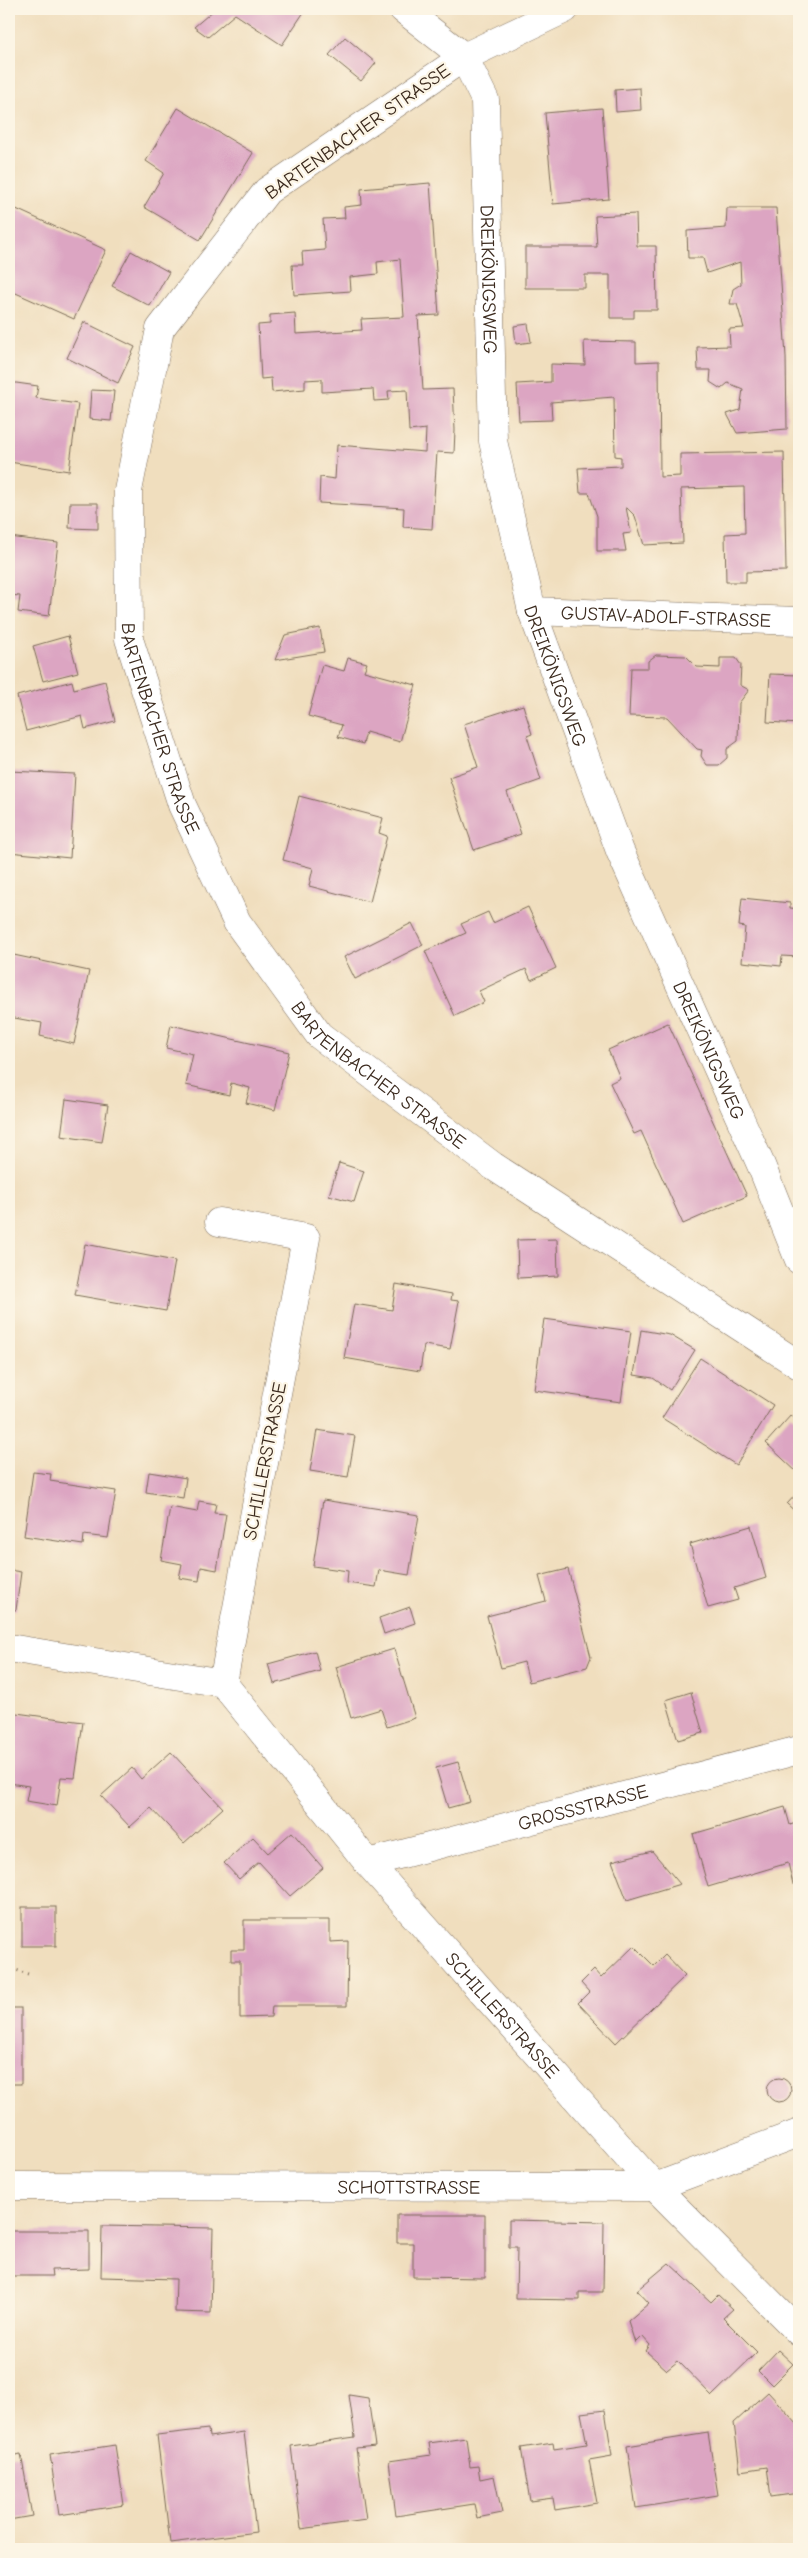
<svg xmlns="http://www.w3.org/2000/svg" width="808" height="2558" font-family="'Comic Neue',sans-serif">
	<style>
		.building { fill: #dca5c2 }
		.lines { fill: none; stroke-linecap: round; stroke-linejoin: round }
		.minor-casing { stroke: #7a6956; stroke-width: 29 }
		.path { stroke: #7a6956; stroke-width: 3; stroke-dasharray: 1 4; stroke-linecap: butt }
		.minor { stroke: #fff; stroke-width: 28 }
		.labels { text-anchor: middle; stroke-width: 4.5; stroke-linejoin: round; paint-order: stroke }
		.street-label { font-size: 19px; fill: #3b2a1e; stroke: #fcf5e5 }
	</style>
	<rect width="100%" height="100%" fill="#fcf5e5"/>
	<filter id="ink" filterUnits="userSpaceOnUse"><feTurbulence type="fractalNoise" baseFrequency=".02" numOctaves="2"/><feDisplacementMap in="SourceGraphic" scale="10" xChannelSelector="R" yChannelSelector="G"/><feConvolveMatrix kernelMatrix="1 2 1 2 8 2 1 2 1" color-interpolation-filters="sRGB"/></filter>
	<filter id="wash" filterUnits="userSpaceOnUse"><feTurbulence type="fractalNoise" baseFrequency=".0096" numOctaves="4" result="noise"/><feDisplacementMap in="SourceGraphic" scale="20" xChannelSelector="R" yChannelSelector="G"/><feGaussianBlur stdDeviation="1.12" result="paint"/><feColorMatrix in="noise" values="0 0 0 0 0 0 0 0 0 0 0 0 0 0 0 0 0 1.4 0 .05"/><feComposite in="paint" operator="in"/></filter>
	<g filter="url(#wash)">
		<rect width="100%" height="100%" fill="#f0debe"/>
		<g id="blocks">
			<g class="building">
				<polygon points="215,9 306,9 282,45 235,14 208,37 194,27"/>
				<polygon points="345,37 376,63 361,81 329,55"/>
				<polygon points="640,88 641,110 616,112 615,90"/>
				<polygon points="178,108 253,153 200,240 144,207 164,173 146,161"/>
				<polygon points="602,108 609,199 553,204 545,113"/>
				<polygon points="430,183 439,315 418,316 423,390 453,389 455,430 454,453 437,452 432,529 403,527 404,508 319,503 320,477 335,479 337,445 425,452 426,429 409,431 407,390 388,391 389,400 374,401 373,389 322,392 322,379 305,380 305,389 272,392 271,378 261,379 258,325 270,324 270,315 295,313 296,334 362,330 361,319 404,317 400,259 377,262 378,274 350,277 351,291 294,295 292,265 303,265 302,252 325,250 323,219 345,218 344,207 362,205 361,189"/>
				<polygon points="14,208 106,250 74,319 9,290 9,220"/>
				<polygon points="727,208 776,208 786,357 787,429 737,433 727,414 740,410 743,389 728,383 721,389 710,382 711,370 698,370 697,347 730,346 729,329 744,328 737,304 730,304 733,289 741,284 740,262 707,273 703,258 688,258 687,231 726,228"/>
				<polygon points="636,214 637,246 656,246 657,310 634,310 634,318 610,318 610,275 585,275 585,288 525,288 525,247 597,247 595,216"/>
				<polygon points="131,251 169,272 150,306 112,286"/>
				<polygon points="84,322 135,347 118,383 67,358"/>
				<polygon points="528,324 531,342 516,344 514,326"/>
				<polygon points="584,341 636,342 636,362 659,361 660,477 680,476 680,454 784,452 786,571 746,572 746,582 726,582 725,534 745,533 744,487 681,489 683,543 644,545 635,516 626,507 631,533 623,534 626,551 597,551 597,516 589,493 580,493 578,468 621,466 621,457 615,456 614,397 551,402 552,420 519,421 517,384 551,382 551,364 585,365"/>
				<polygon points="9,382 38,386 36,398 78,404 69,471 9,462"/>
				<polygon points="91,390 114,391 111,421 89,419"/>
				<polygon points="70,503 98,503 98,529 69,528"/>
				<polygon points="9,537 58,543 49,616 18,612 20,596 9,595"/>
				<polygon points="320,628 324,652 275,660 285,635"/>
				<polygon points="68,636 78,672 43,681 33,646"/>
				<polygon points="656,655 686,656 697,667 720,668 720,658 736,658 741,665 740,685 749,690 739,703 738,741 727,749 727,758 719,765 707,765 701,756 702,750 697,749 667,717 629,716 631,668 648,668 648,661"/>
				<polygon points="348,658 367,663 364,671 416,685 400,742 366,732 363,744 338,737 342,725 308,716 322,665 344,671"/>
				<polygon points="770,674 799,675 799,724 767,722"/>
				<polygon points="72,681 74,689 105,681 115,721 85,729 82,716 26,731 17,696"/>
				<polygon points="523,705 532,734 527,736 541,780 507,792 521,834 474,850 449,777 478,767 464,724"/>
				<polygon points="9,771 75,774 70,858 9,852"/>
				<polygon points="299,796 383,818 379,833 387,836 370,902 309,886 313,868 283,860"/>
				<polygon points="742,898 790,903 790,908 799,909 799,957 782,956 781,966 742,962 745,927 739,926"/>
				<polygon points="528,907 556,968 531,980 526,969 479,991 484,1002 455,1016 425,951 466,933 461,924 488,912 493,923"/>
				<polygon points="412,923 423,945 355,979 344,957"/>
				<polygon points="9,954 89,971 74,1044 40,1036 42,1023 9,1017"/>
				<polygon points="668,1023 747,1196 683,1224 641,1131 634,1134 610,1083 620,1078 608,1050"/>
				<polygon points="171,1025 289,1052 275,1110 246,1103 250,1088 231,1083 229,1095 186,1085 193,1054 166,1048"/>
				<polygon points="66,1099 108,1105 102,1142 61,1136"/>
				<polygon points="339,1163 364,1171 354,1202 329,1195"/>
				<polygon points="557,1239 558,1276 518,1278 517,1240"/>
				<polygon points="85,1244 175,1261 166,1311 75,1295"/>
				<polygon points="396,1284 452,1294 451,1300 459,1301 450,1349 424,1345 420,1371 344,1358 354,1304 392,1310"/>
				<polygon points="544,1319 631,1331 621,1402 534,1390"/>
				<polygon points="641,1330 670,1335 695,1350 670,1390 653,1378 634,1375"/>
				<polygon points="700,1358 773,1405 736,1465 662,1418"/>
				<polygon points="791,1415 799,1422 799,1474 766,1443"/>
				<polygon points="317,1430 355,1436 348,1477 310,1471"/>
				<polygon points="33,1472 51,1474 50,1481 116,1491 108,1538 84,1535 83,1545 24,1536"/>
				<polygon points="149,1472 186,1478 183,1498 146,1492"/>
				<polygon points="799,1491 799,1515 787,1504"/>
				<polygon points="323,1500 419,1515 409,1575 379,1570 376,1587 347,1583 348,1571 313,1566"/>
				<polygon points="199,1501 216,1504 214,1513 226,1514 217,1570 201,1567 199,1581 179,1578 182,1564 161,1560 170,1507 197,1512"/>
				<polygon points="751,1526 766,1578 734,1588 738,1600 708,1608 690,1544"/>
				<polygon points="568,1569 591,1657 587,1667 529,1682 524,1662 501,1668 487,1616 546,1601 539,1576"/>
				<polygon points="9,1570 21,1572 16,1610 9,1609"/>
				<polygon points="410,1607 415,1623 384,1634 379,1618"/>
				<polygon points="394,1649 415,1718 387,1727 381,1709 351,1718 336,1667"/>
				<polygon points="315,1651 320,1671 274,1684 268,1664"/>
				<polygon points="691,1692 703,1733 678,1740 666,1700"/>
				<polygon points="9,1712 83,1722 75,1778 61,1777 57,1806 26,1801 29,1786 9,1783"/>
				<polygon points="171,1752 223,1808 184,1843 151,1808 130,1827 101,1796 132,1768 141,1779"/>
				<polygon points="458,1762 470,1802 448,1808 436,1768"/>
				<polygon points="785,1807 790,1825 799,1822 799,1883 793,1884 788,1863 708,1887 693,1834"/>
				<polygon points="292,1832 323,1868 290,1896 259,1862 239,1879 224,1863 253,1837 268,1853"/>
				<polygon points="652,1851 680,1884 627,1900 612,1861"/>
				<rect x="22" y="1907" width="34" height="39"/>
				<polygon points="244,1920 330,1920 330,1942 348,1941 347,2006 272,2006 271,2017 240,2018 240,1961 231,1961 231,1950 244,1950"/>
				<polygon points="634,1946 654,1966 665,1955 685,1976 616,2043 578,2003 589,1992 581,1983 594,1970 601,1978"/>
				<rect x="9" y="2008" width="12" height="76"/>
				<circle cx="779" cy="2090" r="12"/>
				<polygon points="397,2215 485,2215 485,2278 413,2277 413,2243 397,2243"/>
				<polygon points="509,2220 604,2222 603,2292 579,2292 579,2300 516,2299 517,2247 509,2247"/>
				<polygon points="102,2226 213,2228 211,2313 175,2312 176,2279 101,2277"/>
				<polygon points="9,2231 89,2231 89,2269 51,2270 52,2276 9,2276"/>
				<polygon points="669,2263 711,2302 718,2295 733,2309 723,2318 757,2352 712,2396 678,2361 667,2370 646,2351 650,2345 642,2336 635,2343 628,2321 649,2303 637,2290"/>
				<polygon points="778,2350 793,2364 772,2385 758,2371"/>
				<polygon points="768,2392 799,2426 799,2493 771,2497 767,2467 740,2471 734,2423"/>
				<polygon points="349,2395 368,2398 375,2446 356,2448 366,2520 301,2529 291,2446 355,2437"/>
				<polygon points="605,2410 612,2456 589,2460 597,2503 555,2510 553,2498 530,2501 521,2448 553,2443 554,2449 587,2444 581,2413"/>
				<polygon points="208,2429 209,2437 244,2432 256,2532 170,2543 157,2435"/>
				<polygon points="708,2433 718,2495 636,2508 627,2446"/>
				<polygon points="466,2438 470,2467 478,2466 480,2479 494,2476 502,2513 477,2518 474,2504 396,2516 389,2461 431,2455 429,2443"/>
				<polygon points="115,2445 124,2505 59,2515 50,2455"/>
				<polygon points="21,2454 32,2516 9,2520 9,2456"/>
			</g>
		</g>
	</g>
	<g filter="url(#ink)">
		<use href="#blocks" fill-opacity="0" stroke="#7a6956" stroke-width="1"/>
		<g class="lines">
			<g class="minor-casing">
				<g id="minor">
					<path id="s1" d="M403 9 464 57 485 100 493 441 532 611 620 851 761 1165 799 1260"/>
					<path id="s2" d="M565 9 464 57 267 191 160 329 128 491 129 639 182 805 237 922 319 1035 493 1166 799 1365"/>
					<path id="s3" d="M532 611 799 621"/>
					<polyline points="219,1222 306,1238 223,1683"/>
					<path id="s4" d="M9 1648 223 1683 368 1863 655 2187 799 2332"/>
					<path id="s5" d="M368 1863 799 1750"/>
					<path id="s6" d="M9 2186 655 2187 799 2133"/>
				</g>
			</g>
			<polyline class="path" points="9,1961 10,1968 31,1975"/>
			<use href="#minor" class="minor"/>
		</g>
	</g>
	<g class="labels">
		<g class="street-label">
			<text transform="translate(357 131) rotate(-35)" y="7">BARTENBACHER STRASSE</text>
			<text dy="7" stroke="none"><textPath href="#s1" startOffset="305">DREIKÖNIGSWEG</textPath></text>
			<text dy="7" stroke="none"><textPath href="#s3" startOffset="134">GUSTAV-ADOLF-STRASSE</textPath></text>
			<text dy="7" stroke="none"><textPath href="#s1" startOffset="710">DREIKÖNIGSWEG</textPath></text>
			<text dy="7" stroke="none"><textPath href="#s2" startOffset="932">BARTENBACHER STRASSE</textPath></text>
			<text dy="7" stroke="none"><textPath href="#s1" startOffset="1115">DREIKÖNIGSWEG</textPath></text>
			<text dy="7" stroke="none"><textPath href="#s2" startOffset="1352">BARTENBACHER STRASSE</textPath></text>
			<text transform="translate(264 1461) rotate(-79)" y="7">SCHILLERSTRASSE</text>
			<text dy="7" stroke="none"><textPath href="#s5" startOffset="222">GROSSSTRASSE</textPath></text>
			<text dy="7" stroke="none"><textPath href="#s4" startOffset="651">SCHILLERSTRASSE</textPath></text>
			<text dy="7" stroke="none"><textPath href="#s6" startOffset="400">SCHOTTSTRASSE</textPath></text>
		</g>
	</g>
	<rect width="808" height="2558" fill="none" stroke="#fcf5e5" stroke-width="30"/>
</svg>
